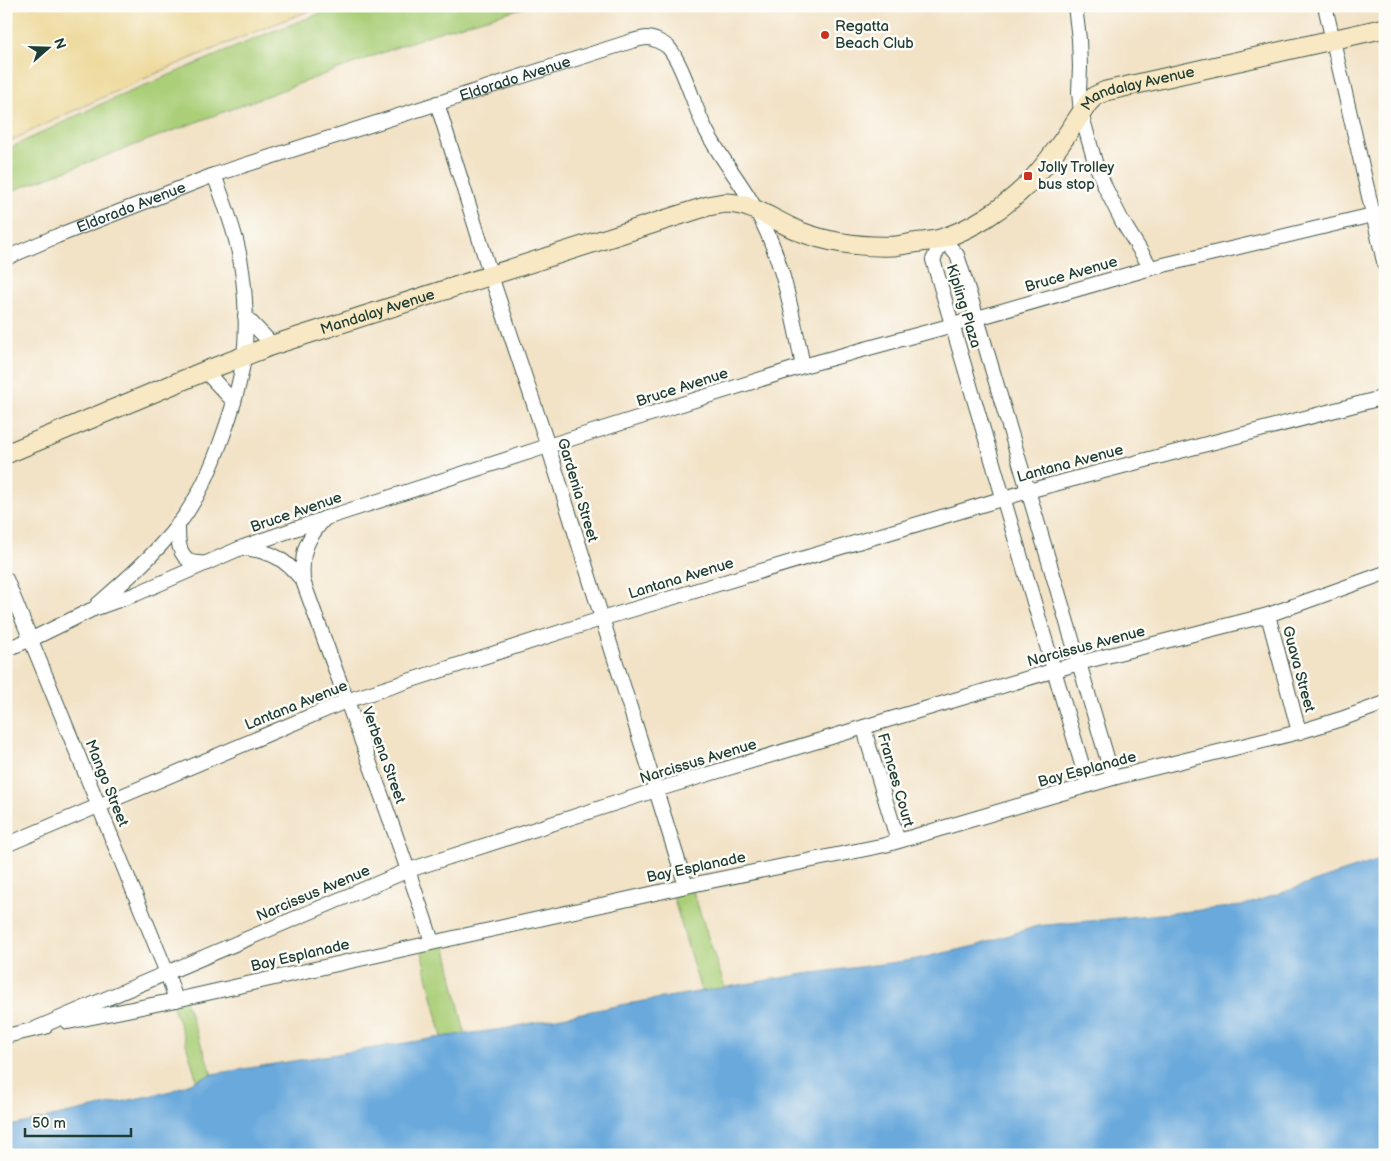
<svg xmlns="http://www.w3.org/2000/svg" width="1391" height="1161" font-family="'Balsamiq Sans',sans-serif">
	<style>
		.green { fill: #abcf79; stroke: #658656 }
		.sand { fill: #eeda9e; stroke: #868c69 }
		.water { fill: #69a9dc; stroke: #447388 }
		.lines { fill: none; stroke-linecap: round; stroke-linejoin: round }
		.street-casing { stroke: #3f564a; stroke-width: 16 }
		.secondary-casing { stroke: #3f564a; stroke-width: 21 }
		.street { stroke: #fff; stroke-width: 14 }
		.secondary { stroke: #f8e8c3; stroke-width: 19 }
		.poi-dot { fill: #c8321e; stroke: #fdfcf7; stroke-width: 2 }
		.labels { text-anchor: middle; stroke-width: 5; stroke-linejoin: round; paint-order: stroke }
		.poi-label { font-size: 15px; fill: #1f3d34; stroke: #fdfcf7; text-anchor: start }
		.street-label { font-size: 15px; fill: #1f3d34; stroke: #fdfcf7 }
	</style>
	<rect width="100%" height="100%" fill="#fdfcf7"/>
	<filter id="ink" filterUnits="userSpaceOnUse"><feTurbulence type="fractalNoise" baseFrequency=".02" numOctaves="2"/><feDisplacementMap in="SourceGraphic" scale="10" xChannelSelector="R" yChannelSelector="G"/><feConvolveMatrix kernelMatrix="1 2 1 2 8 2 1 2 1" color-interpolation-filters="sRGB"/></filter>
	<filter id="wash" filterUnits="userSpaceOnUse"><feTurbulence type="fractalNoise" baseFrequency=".0096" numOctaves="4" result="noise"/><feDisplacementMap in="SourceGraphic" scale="20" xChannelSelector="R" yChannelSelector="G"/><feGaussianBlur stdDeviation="1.12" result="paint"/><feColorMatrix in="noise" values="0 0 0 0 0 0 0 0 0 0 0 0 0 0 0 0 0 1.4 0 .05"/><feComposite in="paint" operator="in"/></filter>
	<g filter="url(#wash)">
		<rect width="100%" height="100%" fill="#f2e2c6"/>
		<g class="green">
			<polygon points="340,6 529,6 438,32 6,193 6,150 99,105 271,32"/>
			<polygon points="691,885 725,988 701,991 671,889"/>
			<polygon points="444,939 465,1034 442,1037 423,959 421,944"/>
			<polygon points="184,998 212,1074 197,1081 185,1040 171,1001"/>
		</g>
		<path class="sand" d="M11 6H322C214 46 109 93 6 143V8Z"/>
		<polygon class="water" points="1385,858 1385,1155 6,1155 6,1127 171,1091 212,1074 442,1037 503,1029 621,1005 798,975 912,960 975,946 1037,926 1242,906"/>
	</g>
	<g filter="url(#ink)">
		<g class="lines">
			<g class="street-casing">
				<g id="street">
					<polyline points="1075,6 1079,39 1080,67 1079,92 1081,113 1095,162 1105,187 1122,221 1151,268"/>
					<polyline points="1325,6 1385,266"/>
					<polyline points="437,103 491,276 548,446 686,886"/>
					<path id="s1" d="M6 258 57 236 214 175 632 41C637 40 642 38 647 38 653 38 663 43 668 47 682 62 694 106 704 126 718 156 741 181 756 210 783 258 792 313 803 366"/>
					<polyline points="245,316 273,345"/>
					<polyline points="205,371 234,402"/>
					<path d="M325 518C306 540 301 551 303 581 346 701 393 820 432 942"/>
					<path d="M178 524C178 538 177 555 192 562 196 563 201 563 205 564"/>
					<path d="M245 548C273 552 285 559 303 581"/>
					<polyline points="6,579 167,973 176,1000"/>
					<path d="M97 605C126 580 154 555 178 525 197 500 211 470 221 441 231 414 240 385 244 357 248 321 245 275 236 240 230 218 222 196 214 175"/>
					<polyline points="1268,615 1299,732"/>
					<polyline points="6,649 32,639 91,610 136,594 243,547 326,518 548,446 803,366 953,325 1151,268 1385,212"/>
					<polyline points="864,727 868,743 898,841"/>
					<polyline points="1088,785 933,260 943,239 957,255 977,318 1113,778"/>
					<polyline points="6,845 346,701 601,619 1028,491 1385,397"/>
					<polyline points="68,1022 176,1000 691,885 885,845 1113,778 1299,732 1341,719 1385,703"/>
					<polyline points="37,1028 409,870 656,790 864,727 1079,663 1268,615 1385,573"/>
					<polyline points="6,1036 45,1027"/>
				</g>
			</g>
			<g class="secondary-casing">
				<g id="secondary">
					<path id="s2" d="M6 454 205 371 273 345 708 206C714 205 721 203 727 203 754 204 776 222 801 232 830 243 863 247 894 246 903 245 912 243 921 242 928 241 936 241 943 238 972 229 1002 209 1024 188 1048 164 1069 132 1088 103L1095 96 1106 91 1385 28"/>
				</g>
			</g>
			<use href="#street" class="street"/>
			<use href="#secondary" class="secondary"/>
		</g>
	</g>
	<g class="poi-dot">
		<circle cx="825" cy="35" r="5"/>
		<rect x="1023" y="171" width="10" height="10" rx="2.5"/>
	</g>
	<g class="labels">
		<g class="poi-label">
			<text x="835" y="31">Regatta<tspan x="835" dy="17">Beach Club</tspan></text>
			<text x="1038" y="172">Jolly Trolley<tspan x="1038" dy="17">bus stop</tspan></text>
		</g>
		<g class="street-label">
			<text dy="5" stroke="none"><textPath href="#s1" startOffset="540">Eldorado Avenue</textPath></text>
			<text dy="5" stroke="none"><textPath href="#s2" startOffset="1244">Mandalay Avenue</textPath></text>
			<text dy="5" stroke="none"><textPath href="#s1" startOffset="135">Eldorado Avenue</textPath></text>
			<text transform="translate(1071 274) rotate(-16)" y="5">Bruce Avenue</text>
			<text transform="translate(964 306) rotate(73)" y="5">Kipling Plaza</text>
			<text dy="5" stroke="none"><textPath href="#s2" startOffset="398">Mandalay Avenue</textPath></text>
			<text transform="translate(682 387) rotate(-18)" y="5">Bruce Avenue</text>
			<text transform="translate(1070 463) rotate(-15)" y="5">Lantana Avenue</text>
			<text transform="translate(578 490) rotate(73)" y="5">Gardenia Street</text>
			<text transform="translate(296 512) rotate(-19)" y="5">Bruce Avenue</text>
			<text transform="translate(681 578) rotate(-17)" y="5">Lantana Avenue</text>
			<text transform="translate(1086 646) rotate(-15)" y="5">Narcissus Avenue</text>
			<text transform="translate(1299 669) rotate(75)" y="5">Guava Street</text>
			<text transform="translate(296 705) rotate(-22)" y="5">Lantana Avenue</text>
			<text transform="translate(384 755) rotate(70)" y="5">Verbena Street</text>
			<text transform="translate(698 761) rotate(-17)" y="5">Narcissus Avenue</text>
			<text transform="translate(1087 769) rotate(-15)" y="5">Bay Esplanade</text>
			<text transform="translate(896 780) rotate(74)" y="5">Frances Court</text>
			<text transform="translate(107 783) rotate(68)" y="5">Mango Street</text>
			<text transform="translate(696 867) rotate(-12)" y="5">Bay Esplanade</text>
			<text transform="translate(313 893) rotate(-23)" y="5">Narcissus Avenue</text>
			<text transform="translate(300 955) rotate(-13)" y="5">Bay Esplanade</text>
		</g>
	</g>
	<rect width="1391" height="1161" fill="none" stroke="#fdfcf7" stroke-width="25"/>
	<g transform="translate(48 48) rotate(70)" stroke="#fdfcf7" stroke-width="4" paint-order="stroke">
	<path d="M0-4L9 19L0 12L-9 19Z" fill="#1f3d34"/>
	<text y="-8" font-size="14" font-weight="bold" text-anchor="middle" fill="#1f3d34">N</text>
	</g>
	<path d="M25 1128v8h106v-8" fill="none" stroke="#1f3d34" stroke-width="2.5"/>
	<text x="32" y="1128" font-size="15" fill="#1f3d34" stroke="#fdfcf7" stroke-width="4" paint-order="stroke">50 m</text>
</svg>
